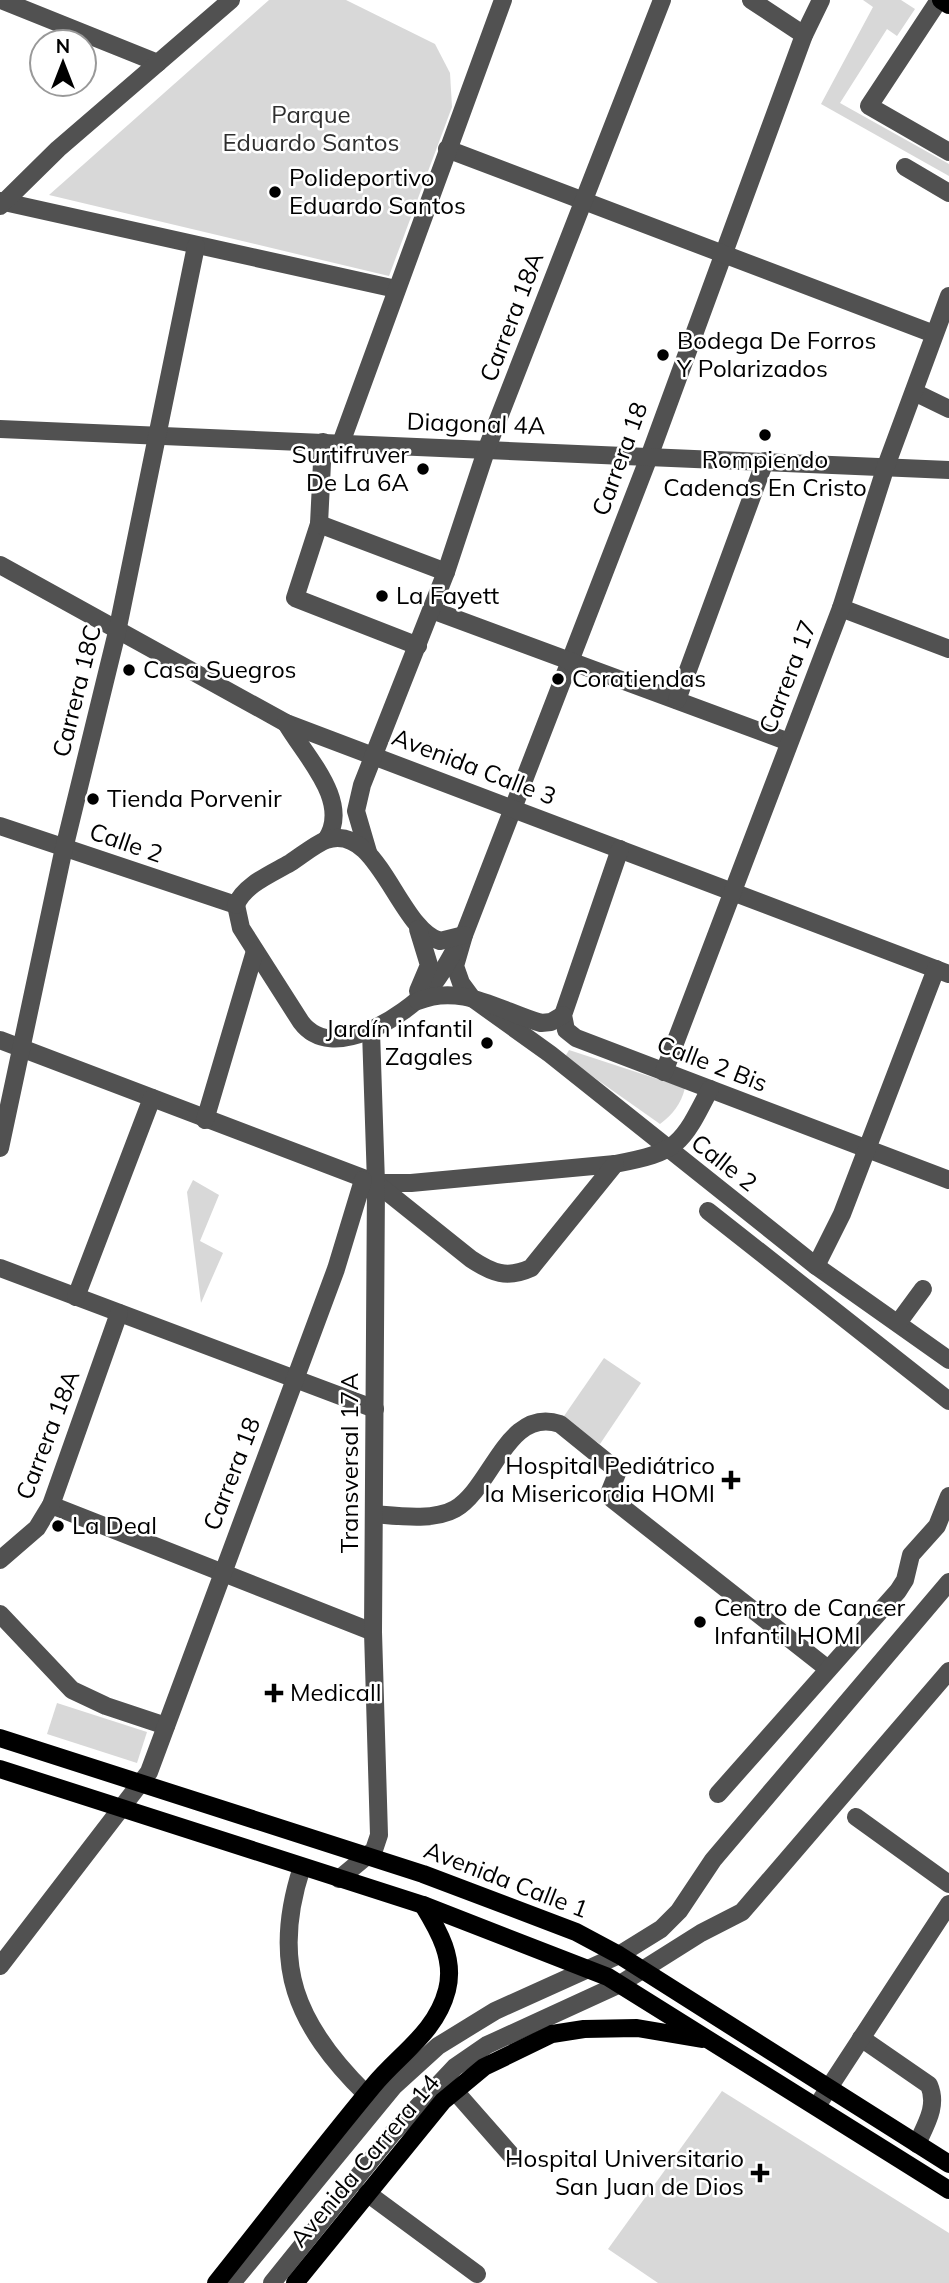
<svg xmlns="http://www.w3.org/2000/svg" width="949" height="2283" font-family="Mulish,sans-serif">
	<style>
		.green { fill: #d8d8d8 }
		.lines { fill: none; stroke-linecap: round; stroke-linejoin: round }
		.minor { stroke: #515151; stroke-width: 18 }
		.major { stroke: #000; stroke-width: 18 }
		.poi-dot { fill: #000; stroke: #fff; stroke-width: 2.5 }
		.labels { text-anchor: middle; stroke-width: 5; stroke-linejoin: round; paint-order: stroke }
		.park-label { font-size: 24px; fill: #2f2f2f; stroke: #fff }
		.poi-label { font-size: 24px; fill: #000; stroke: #fff; text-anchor: start }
		.street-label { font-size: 24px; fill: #000; stroke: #fff }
	</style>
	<rect width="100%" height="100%" fill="#fff"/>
	<g class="green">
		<polygon points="269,0 346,0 435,44 450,73 452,107 389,276 49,195"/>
		<polygon points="863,0 901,0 915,9 897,36 887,29 840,103 949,164 949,176 821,104 873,7"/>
		<path d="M569 1050 685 1088C681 1104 673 1114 660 1124L565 1057Z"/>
		<polygon points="193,1180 219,1195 200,1241 223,1253 201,1303 187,1192"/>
		<polygon points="604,1358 641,1383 600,1444 562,1419"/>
		<polygon points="57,1703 147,1732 137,1763 47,1734"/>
		<polygon points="722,2091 949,2233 949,2283 658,2283 608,2249"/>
	</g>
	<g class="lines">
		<g class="minor">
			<polyline points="1,0 158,63"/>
			<polyline points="751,0 804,35"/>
			<polyline points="821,0 804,35 649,457 464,935 455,966 461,983 472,998 550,1054 816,1266 949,1360"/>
			<polyline points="939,0 869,106 949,152"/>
			<polyline points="447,149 934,334"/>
			<polyline points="905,167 949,193"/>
			<polyline points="0,201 396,289"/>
			<polyline points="0,206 58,149 231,0"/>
			<polyline points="914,392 949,409"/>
			<polyline points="0,429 949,470"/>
			<polyline points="323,442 319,524 295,598 418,646"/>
			<polyline points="341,443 503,0"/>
			<polyline points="319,524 446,572"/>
			<polyline points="0,565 286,723 949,974"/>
			<polyline points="841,608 949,649"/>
			<polyline points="432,610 789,742"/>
			<polyline points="677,700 765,461"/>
			<path d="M286 723C305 756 352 802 326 840"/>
			<polyline points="0,826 236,905"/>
			<polyline points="620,849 563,1015 566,1030 576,1038 949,1180"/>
			<polyline points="368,852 356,811 362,785 446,572 487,448 662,0"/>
			<path d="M236 905 241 928 301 1022C332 1064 404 1016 430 988 440 977 447 964 454 951"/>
			<path d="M236 905C244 885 271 874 290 863 301 856 314 845 326 840 378 821 398 929 440 941L464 935"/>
			<polyline points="418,929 429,965 418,991"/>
			<path d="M418 1001C461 983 500 1011 541 1023L551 1022 563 1015"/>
			<path d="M0 1040 376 1183H411L615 1164C678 1152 681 1146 710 1089"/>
			<polyline points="664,1072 841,608 886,466 949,296"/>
			<polyline points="205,1120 255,951"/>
			<polyline points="0,1148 62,857 117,632 196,246"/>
			<path d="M376 1183 471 1259C492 1273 507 1279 531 1268L615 1164"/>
			<polyline points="708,1211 949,1401"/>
			<polyline points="816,1266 842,1214 936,969"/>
			<polyline points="0,1268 375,1409"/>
			<polyline points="76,1297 152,1098"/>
			<polyline points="898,1323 923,1289"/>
			<polyline points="51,1505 373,1632"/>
			<path d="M374 1514C398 1516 434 1521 455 1509 492 1488 507 1406 560 1424L618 1471 610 1491 612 1499 828 1669"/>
			<polyline points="0,1560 37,1528 51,1505 119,1313"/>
			<polyline points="0,1614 72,1690 106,1706 166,1726"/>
			<polyline points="718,1794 898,1591 905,1580 911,1555 937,1526 949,1496"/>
			<polyline points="856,1817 949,1884"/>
			<path d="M302 1867C270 1964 296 2025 366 2094"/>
			<polyline points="339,1879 374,1850 379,1835 373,1632 376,1183 371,1031"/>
			<polyline points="0,1966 149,1772 336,1269 363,1180"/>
			<path d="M861 2038 929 2085C938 2106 926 2124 917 2144"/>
			<polyline points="454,2090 512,2156"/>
			<polyline points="817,2106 949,1904"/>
			<polyline points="367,2193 477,2274"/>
			<polyline points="232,2283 394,2086 438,2046 495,2011 619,1955 661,1929 679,1911 713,1860 949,1582"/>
			<polyline points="272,2283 392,2134 455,2067 487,2045 620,1984 701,1933 742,1912 949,1671"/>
		</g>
		<g class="major">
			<polyline points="941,0 949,5"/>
			<polyline points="0,1738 423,1874 576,1932 619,1955 949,2164"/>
			<polyline points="0,1769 423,1905 608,1977 949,2190"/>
			<path d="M216 2283C268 2218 319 2151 373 2086 399 2054 436 2033 447 1990 455 1959 439 1931 423 1905"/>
			<polyline points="295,2283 443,2101 484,2067 552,2034 584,2029 637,2028 702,2039"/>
		</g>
	</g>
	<g class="poi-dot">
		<circle cx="275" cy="192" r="7"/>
		<circle cx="663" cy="355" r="7"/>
		<circle cx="765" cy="435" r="7"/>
		<circle cx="423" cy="469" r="7"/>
		<circle cx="382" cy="596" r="7"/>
		<circle cx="129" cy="670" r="7"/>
		<circle cx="558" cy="679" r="7"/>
		<circle cx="93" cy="799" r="7"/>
		<circle cx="487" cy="1043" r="7"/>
		<path d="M727.5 1469.5h7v7h7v7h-7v7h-7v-7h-7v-7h7z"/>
		<circle cx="58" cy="1526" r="7"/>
		<circle cx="700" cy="1622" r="7"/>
		<path d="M270.5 1682.5h7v7h7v7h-7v7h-7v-7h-7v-7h7z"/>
		<path d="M756.5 2162.5h7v7h7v7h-7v7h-7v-7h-7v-7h7z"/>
	</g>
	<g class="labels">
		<g class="park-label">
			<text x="311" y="123">Parque<tspan x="311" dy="28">Eduardo Santos</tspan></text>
		</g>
		<g class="poi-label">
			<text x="289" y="186">Polideportivo<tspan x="289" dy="28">Eduardo Santos</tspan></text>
			<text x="677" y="349">Bodega De Forros<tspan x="677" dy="28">Y Polarizados</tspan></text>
			<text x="409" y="463" text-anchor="end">Surtifruver<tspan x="409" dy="28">De La 6A</tspan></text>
			<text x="765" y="468" text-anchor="middle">Rompiendo<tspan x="765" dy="28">Cadenas En Cristo</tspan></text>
			<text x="396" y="604">La Fayett</text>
			<text x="143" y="678">Casa Suegros</text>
			<text x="572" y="687">Coratiendas</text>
			<text x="107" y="807">Tienda Porvenir</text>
			<text x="473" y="1037" text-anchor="end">Jardín infantil<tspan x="473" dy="28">Zagales</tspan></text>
			<text x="715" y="1474" text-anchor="end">Hospital Pediátrico<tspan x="715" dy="28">la Misericordia HOMI</tspan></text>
			<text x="72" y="1534">La Deal</text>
			<text x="714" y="1616">Centro de Cancer<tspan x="714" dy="28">Infantil HOMI</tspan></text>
			<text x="290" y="1701">Medicall</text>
			<text x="744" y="2167" text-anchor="end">Hospital Universitario<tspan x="744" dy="28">San Juan de Dios</tspan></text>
		</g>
		<g class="street-label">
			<text transform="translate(512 317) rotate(-69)" y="8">Carrera 18A</text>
			<text transform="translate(476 424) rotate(2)" y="8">Diagonal 4A</text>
			<text transform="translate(620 459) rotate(-70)" y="8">Carrera 18</text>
			<text transform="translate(788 677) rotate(-69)" y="8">Carrera 17</text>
			<text transform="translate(77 691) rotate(-76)" y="8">Carrera 18C</text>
			<text transform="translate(474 767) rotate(21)" y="8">Avenida Calle 3</text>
			<text transform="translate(126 843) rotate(19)" y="8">Calle 2</text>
			<text transform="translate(712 1064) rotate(21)" y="8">Calle 2 Bis</text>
			<text transform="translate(724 1163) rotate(38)" y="8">Calle 2</text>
			<text transform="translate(48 1435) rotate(-69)" y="8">Carrera 18A</text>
			<text transform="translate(350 1463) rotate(-90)" y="8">Transversal 17A</text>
			<text transform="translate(232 1474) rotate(-69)" y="8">Carrera 18</text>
			<text transform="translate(506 1880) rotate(21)" y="8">Avenida Calle 1</text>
			<text transform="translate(365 2161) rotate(-50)" y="8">Avenida Carrera 14</text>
		</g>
	</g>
	<g transform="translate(63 63)"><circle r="33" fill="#ffffff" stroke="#999999" stroke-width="2"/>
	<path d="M0-5L12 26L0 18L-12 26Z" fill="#000000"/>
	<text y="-10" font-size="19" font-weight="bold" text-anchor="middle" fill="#000000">N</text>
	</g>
</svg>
